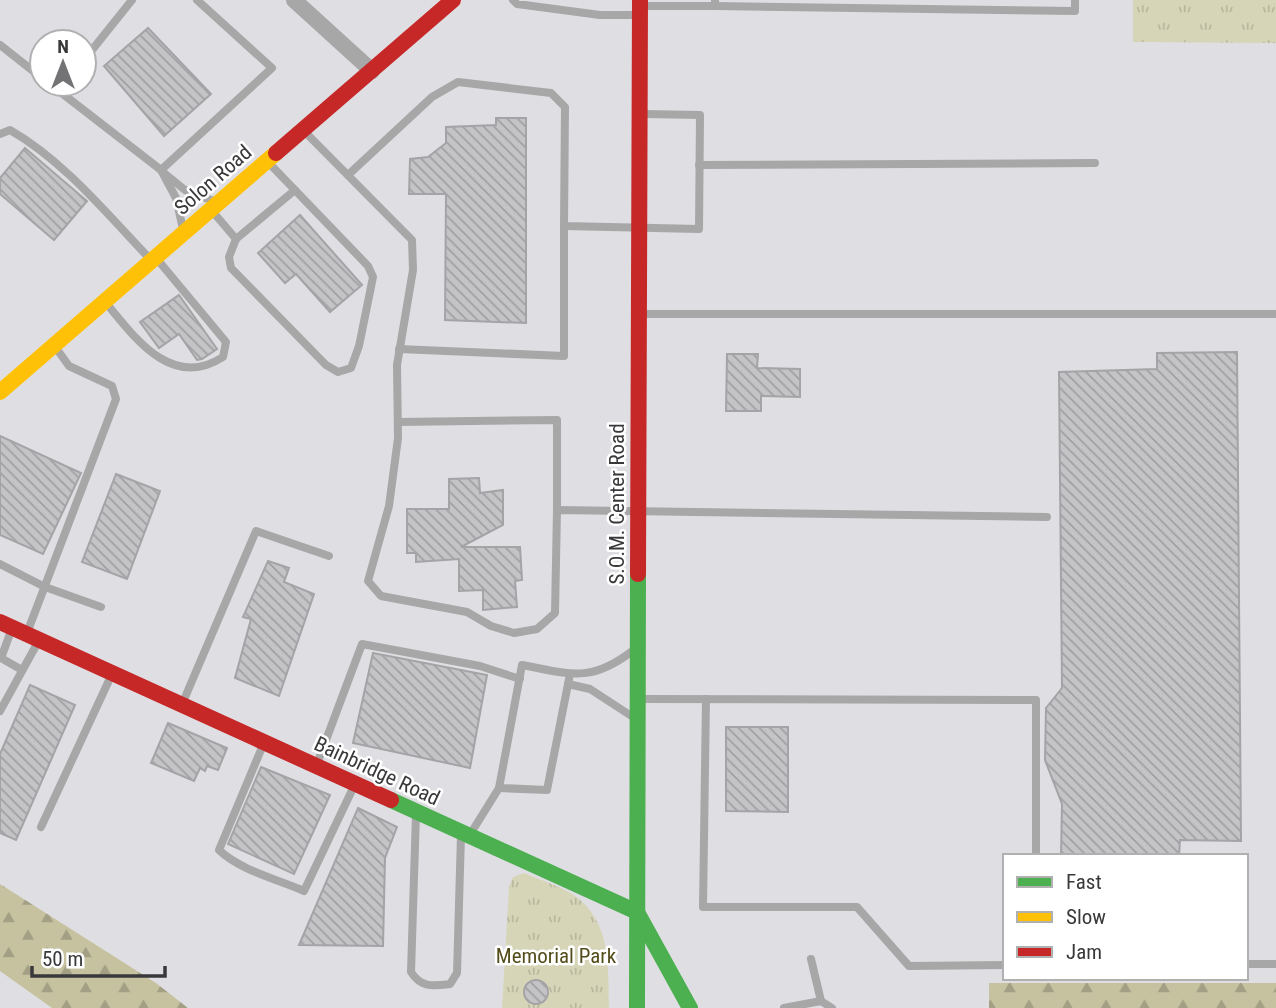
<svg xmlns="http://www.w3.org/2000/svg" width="1276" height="1008" font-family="'Roboto Condensed',sans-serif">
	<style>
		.grass { fill: url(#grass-tufts) }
		.forest { fill: url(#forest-firs) }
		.building { fill: url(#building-back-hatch); stroke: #a4a4a6; stroke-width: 2 }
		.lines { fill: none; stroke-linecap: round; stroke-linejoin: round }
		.lane { stroke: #a7a7a8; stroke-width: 8 }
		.street { stroke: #a7a7a8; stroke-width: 16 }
		.fast { stroke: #4caf50; stroke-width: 16 }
		.slow { stroke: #ffc107; stroke-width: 16 }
		.jam { stroke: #c62828; stroke-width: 16 }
		.labels { text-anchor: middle; stroke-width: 5; stroke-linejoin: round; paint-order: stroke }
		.street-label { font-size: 21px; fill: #39393b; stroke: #fff }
		.park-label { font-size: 21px; fill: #534d1b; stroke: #fff }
	</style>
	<defs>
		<pattern id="grass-tufts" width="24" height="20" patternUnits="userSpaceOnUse" patternTransform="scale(1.75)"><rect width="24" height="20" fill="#d7d5b8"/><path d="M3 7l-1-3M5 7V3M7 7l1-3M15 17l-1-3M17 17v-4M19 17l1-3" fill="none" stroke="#b9b89f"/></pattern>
		<pattern id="forest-firs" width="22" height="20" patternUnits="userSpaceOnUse" patternTransform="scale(1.75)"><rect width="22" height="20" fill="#c6c2a0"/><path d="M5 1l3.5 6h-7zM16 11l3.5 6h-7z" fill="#a29f84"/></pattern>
		<pattern id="building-back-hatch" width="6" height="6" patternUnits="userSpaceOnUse" patternTransform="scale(1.75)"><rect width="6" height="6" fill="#c4c4c7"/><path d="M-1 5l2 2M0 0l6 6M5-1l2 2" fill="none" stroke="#a0a0a3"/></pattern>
	</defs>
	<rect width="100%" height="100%" fill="#dfdfe3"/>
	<g class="grass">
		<polygon points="1133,0 1276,0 1276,43 1133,42"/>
		<path d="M524 873C540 880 561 886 575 896 612 922 608 969 609 1008H502L509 887 513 877Z"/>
	</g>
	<g class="forest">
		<polygon points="0,884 156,983 188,1008 52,1008 0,971"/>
		<rect x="989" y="983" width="287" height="25"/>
	</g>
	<g class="building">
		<polygon points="148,28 211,94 164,136 104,66"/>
		<polygon points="496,118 526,118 526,323 445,320 446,194 409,194 410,159 428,157 446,143 446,127 496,125"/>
		<polygon points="25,148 87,201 54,240 0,194 0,178"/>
		<polygon points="300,215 362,285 330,312 296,274 285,283 258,253"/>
		<polygon points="179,295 217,349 202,359 197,360 179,334 159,348 140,322"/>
		<polygon points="1237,352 1241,841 1180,840 1179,856 1061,856 1062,804 1045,760 1046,708 1062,688 1059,372 1157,369 1157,353"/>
		<polygon points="727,354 758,354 757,368 800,369 800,397 761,396 761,411 726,411"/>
		<polygon points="0,436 81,473 43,554 0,535"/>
		<polygon points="116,474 160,491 127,579 82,562"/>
		<polygon points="479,478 480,493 503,490 503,525 461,547 520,547 522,580 515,581 517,607 483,610 483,590 459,591 459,559 416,562 416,553 407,553 407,509 449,509 449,479"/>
		<polygon points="268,561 289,568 284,582 314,594 279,696 235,678 251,619 243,617"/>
		<polygon points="373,653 487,675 470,768 353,743"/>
		<polygon points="30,685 75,705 16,840 0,833 0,754"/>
		<polygon points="168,723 227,748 218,770 207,766 205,771 200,768 194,781 151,763"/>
		<polygon points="726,727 788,727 788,812 726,811"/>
		<polygon points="261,767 330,795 294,874 228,844"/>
		<polygon points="358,808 397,827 385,858 383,946 299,945"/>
		<circle cx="536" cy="992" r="12"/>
	</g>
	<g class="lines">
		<g class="lane">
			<polyline points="513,0 517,4 600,15 637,15"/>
			<polyline points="643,6 715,6 715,0"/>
			<polyline points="715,6 1075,11 1075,0"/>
			<polyline points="0,45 42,78"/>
			<polyline points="84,60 132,0"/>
			<polyline points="50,84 161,170 272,68 197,0"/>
			<polyline points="305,132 412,240 413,270 397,365 398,438 389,506 368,581 381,596 467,612 491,626 514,633 537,629 555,613 557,510 1047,517"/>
			<path d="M0 134 10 130C64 161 107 214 150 259"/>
			<polyline points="699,165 1095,163"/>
			<polyline points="161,170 176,198 183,229"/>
			<polyline points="164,173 185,190 216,202"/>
			<polyline points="348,175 432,97 458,82 551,93 565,107 564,226 699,229 700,115 644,114"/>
			<polyline points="213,212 236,239 229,257 231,268 326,365 338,372 351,368 359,346 373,277 368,266 267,161"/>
			<polyline points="236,239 295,190"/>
			<path d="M107 304C135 338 172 390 223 357L226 342 157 259"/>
			<polyline points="642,314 1276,314"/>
			<polyline points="399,349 564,356 564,226"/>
			<polyline points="398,422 557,420 557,510"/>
			<polyline points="0,564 45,587 101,607"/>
			<polyline points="11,631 1,658 22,670"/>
			<polyline points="27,633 116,399 112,386 69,366 56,348"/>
			<polyline points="568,684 590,689 633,717"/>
			<polyline points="641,699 1036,700 1036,856"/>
			<polyline points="706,699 703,907 857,907 909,966 1005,965"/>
			<polyline points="183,702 256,531 329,556"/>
			<polyline points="0,711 38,642"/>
			<path d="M263 745 219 850C240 870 276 879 304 891L355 784"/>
			<polyline points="317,764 362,644 480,666 520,679"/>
			<polyline points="499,788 547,790 570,674"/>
			<path d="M416 814 411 972C421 988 433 986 450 984L457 973 461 835"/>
			<polyline points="41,827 111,676"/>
			<path d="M471 833 499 788 522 665C570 674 590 683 631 652"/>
			<polyline points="811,959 821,1001 832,1008"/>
			<polyline points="1246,964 1276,964"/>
			<polyline points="784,1008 821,1001"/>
		</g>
		<polyline class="street" points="294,0 372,71"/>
		<g class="fast">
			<polyline points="391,800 637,912 690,1008"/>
			<polyline points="637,1008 638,574"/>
		</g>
		<polyline class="slow" points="0,392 276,153"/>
		<g class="jam">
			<polyline points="276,153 453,0"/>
			<polyline points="638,574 640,0"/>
			<polyline points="0,622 391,800"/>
		</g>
	</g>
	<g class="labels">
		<g class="street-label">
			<text transform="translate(213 180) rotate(-41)" y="7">Solon Road</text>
			<text transform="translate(617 504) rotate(-90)" y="7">S.O.M. Center Road</text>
			<text transform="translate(377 771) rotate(25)" y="7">Bainbridge Road</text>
		</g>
		<g class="park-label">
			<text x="556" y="963">Memorial Park</text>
		</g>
	</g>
	<rect x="1003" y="854" width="245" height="126" fill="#ffffff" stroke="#b0b0b1" stroke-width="2"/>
	<rect x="1017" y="877" width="35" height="10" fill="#4caf50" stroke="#b0b0b1" stroke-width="2"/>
	<text x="1066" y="889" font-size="21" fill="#39393b">Fast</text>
	<rect x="1017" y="912" width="35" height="10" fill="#ffc107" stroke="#b0b0b1" stroke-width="2"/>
	<text x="1066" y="924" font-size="21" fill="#39393b">Slow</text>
	<rect x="1017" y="947" width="35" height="10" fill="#c62828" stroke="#b0b0b1" stroke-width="2"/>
	<text x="1066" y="959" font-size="21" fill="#39393b">Jam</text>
	<g transform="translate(63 63)"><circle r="33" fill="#ffffff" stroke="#b0b0b1" stroke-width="2"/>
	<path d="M0-5L12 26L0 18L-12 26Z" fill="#737376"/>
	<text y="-10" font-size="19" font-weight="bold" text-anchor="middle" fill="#39393b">N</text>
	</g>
	<path d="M32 966v10h133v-10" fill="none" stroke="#39393b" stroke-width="3.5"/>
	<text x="42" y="966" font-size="21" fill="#39393b" stroke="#ffffff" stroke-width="5" paint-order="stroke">50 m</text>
</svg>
